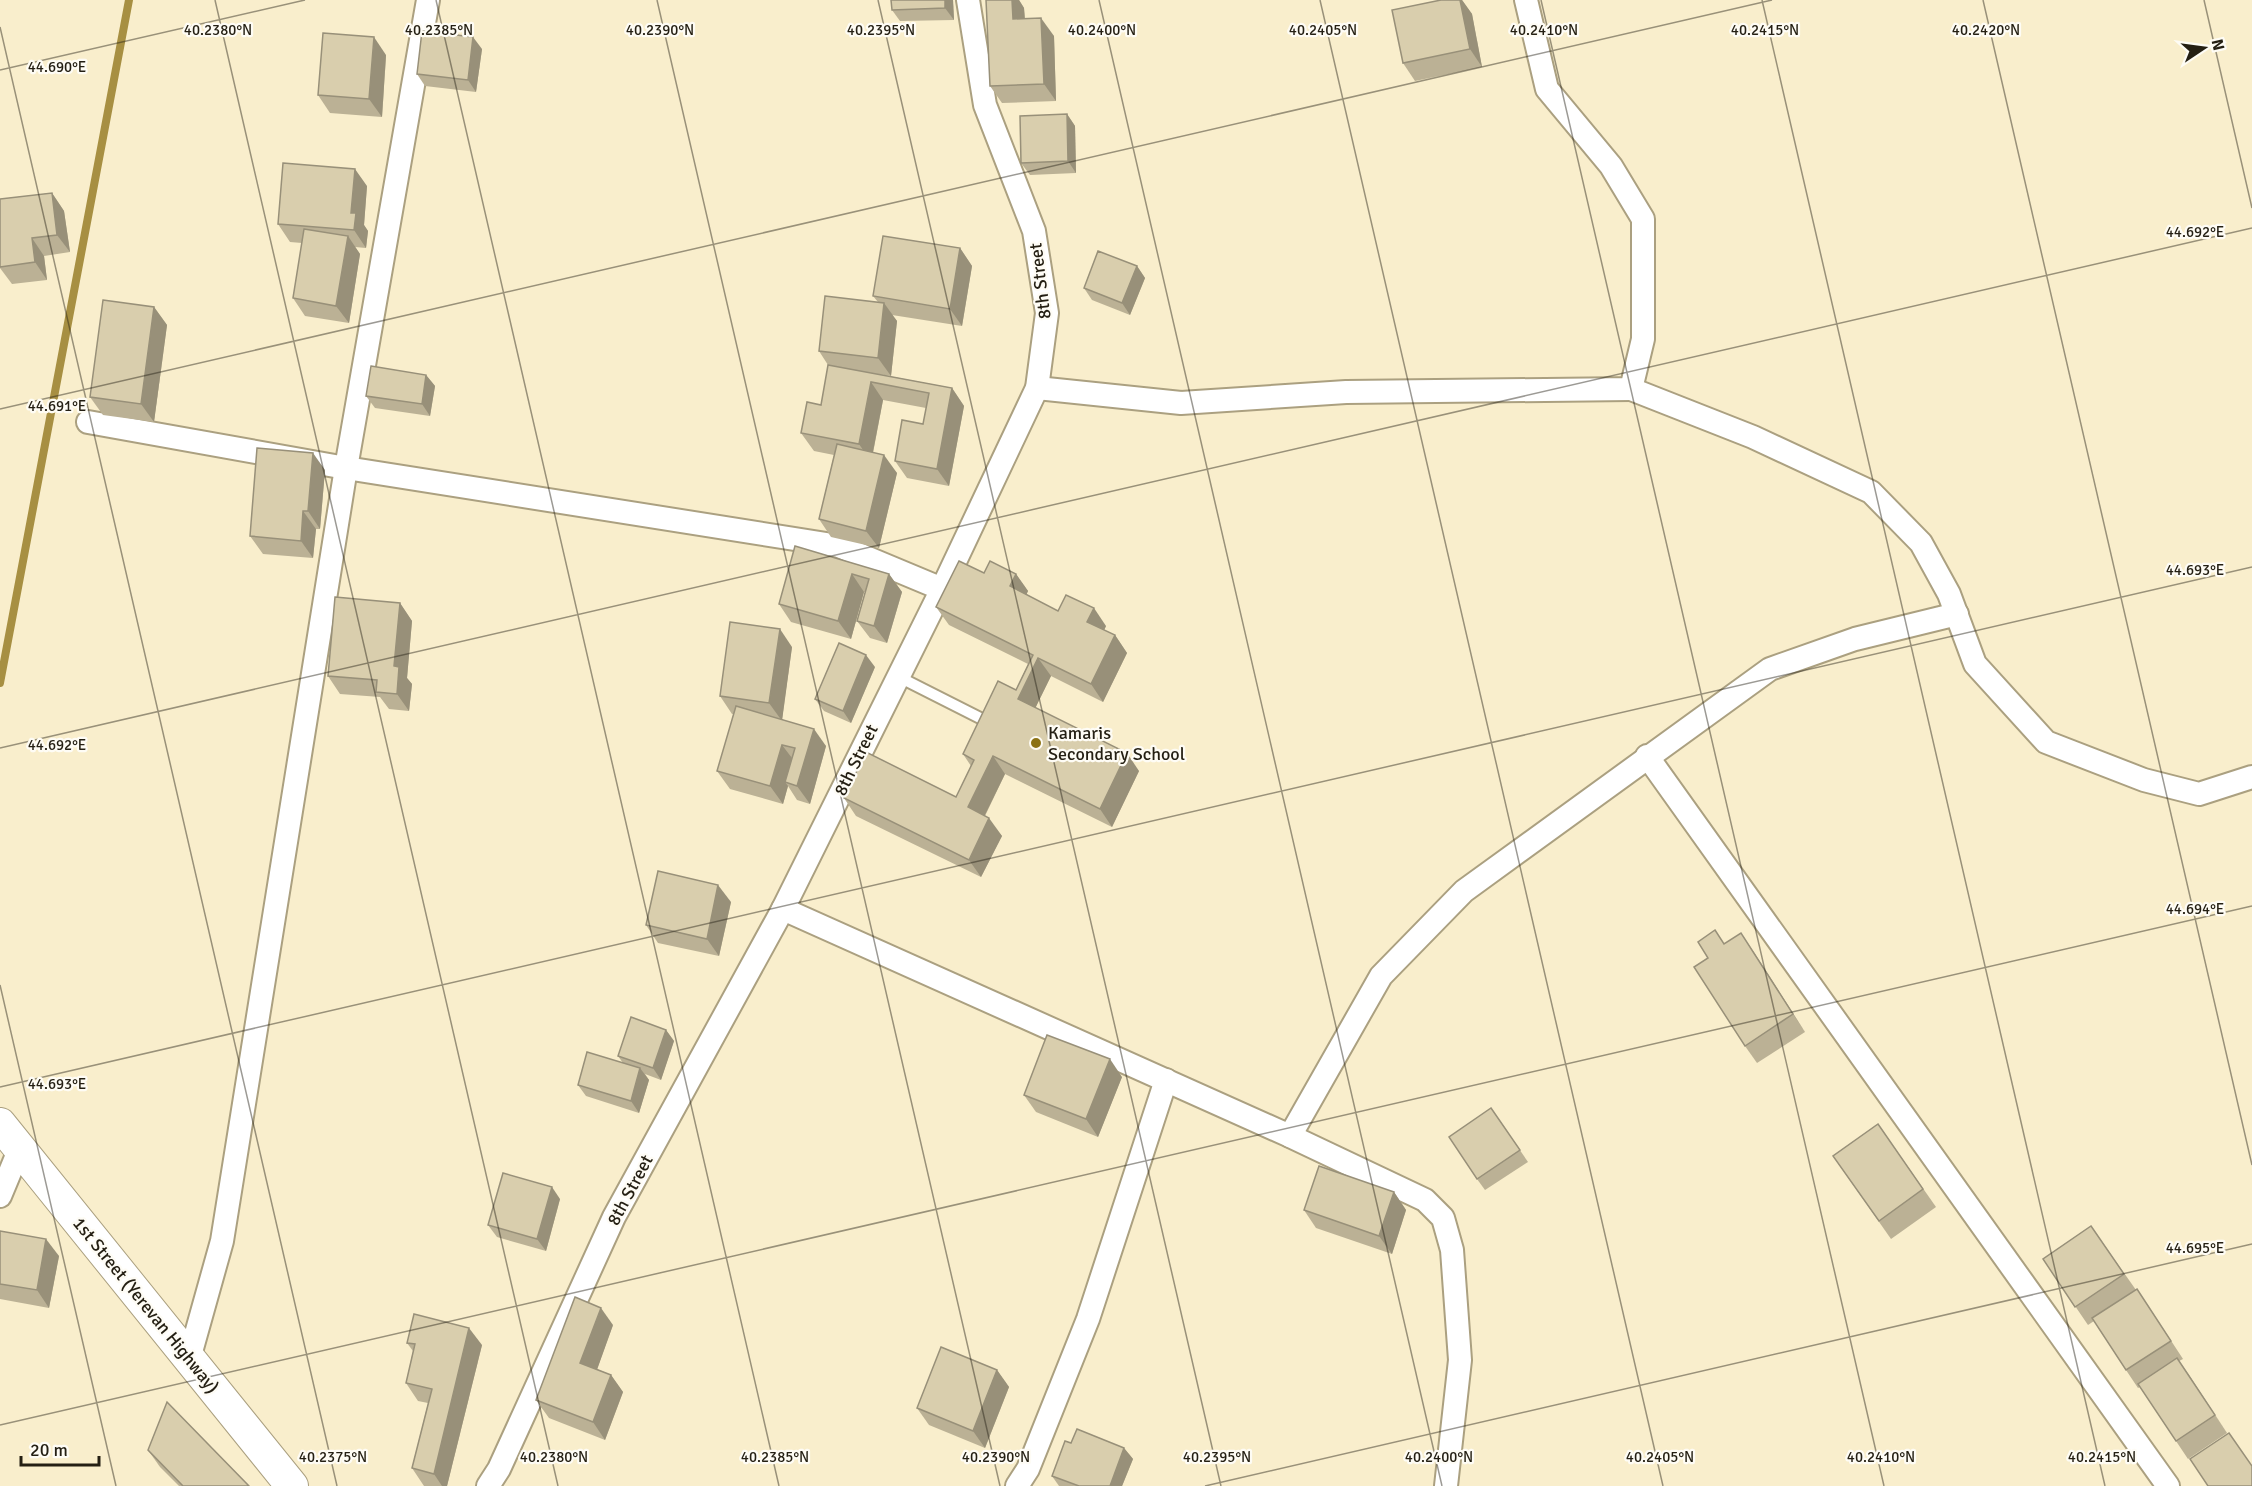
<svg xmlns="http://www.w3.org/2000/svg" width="2252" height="1486" font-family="Signika,sans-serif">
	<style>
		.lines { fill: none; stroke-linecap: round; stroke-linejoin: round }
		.stream { stroke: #a78f42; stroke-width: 8 }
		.service-casing { stroke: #aba080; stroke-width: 14 }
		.minor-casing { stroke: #aba080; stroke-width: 26 }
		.secondary-casing { stroke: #aba080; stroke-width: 34 }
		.service { stroke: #fff; stroke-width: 10 }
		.minor { stroke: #fff; stroke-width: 22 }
		.secondary { stroke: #fff; stroke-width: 32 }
		.wall { fill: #bbb195 }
		.shaded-wall { fill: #989079 }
		.building { fill: #d9cead; stroke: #989079; stroke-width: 1.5 }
		.ticks { fill: none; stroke: #241f13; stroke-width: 1.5; stroke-opacity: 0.45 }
		.poi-dot { fill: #8c7215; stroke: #fefcf5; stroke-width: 2 }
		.labels { text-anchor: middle; stroke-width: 4.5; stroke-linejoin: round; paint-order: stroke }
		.street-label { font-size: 18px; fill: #241f13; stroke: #fefcf5 }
		.poi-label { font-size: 18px; fill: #241f13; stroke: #fefcf5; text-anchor: start }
		.ticks-label { font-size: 15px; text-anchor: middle; fill: #241f13; stroke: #fefcf5; stroke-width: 4.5; stroke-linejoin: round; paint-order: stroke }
	</style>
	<rect width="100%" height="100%" fill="#f9eecc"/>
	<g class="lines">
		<polyline class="stream" points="0,683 129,0"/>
		<g class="service-casing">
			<polyline id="service" points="897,676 990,723"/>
		</g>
		<g class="minor-casing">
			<g id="minor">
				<polyline points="1037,388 1181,403 1346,392 1631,389 1643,339 1643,219 1611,166 1547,89 1526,0"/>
				<polyline points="1631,389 1753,437 1871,492 1921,543 1949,594 1975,664 2046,742 2144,780 2199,794 2252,777"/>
				<polyline points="88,422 346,468 839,546 942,589"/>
				<polyline points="1647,756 2168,1486"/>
				<polyline points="783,909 1290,1136 1381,976 1464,891 1770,669 1855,639 1957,614"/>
				<polyline points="1290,1136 1425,1200 1443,1218 1452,1250 1460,1360 1446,1486"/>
				<polyline points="0,1196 20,1148"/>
				<polyline points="189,1359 222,1241 346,468 428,0"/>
				<polyline points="488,1486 499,1469 614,1217 783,909 942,589 1037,388 1047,313 1034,231 985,105 968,0"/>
				<polyline points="1017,1486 1028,1469 1088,1319 1166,1080"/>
			</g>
		</g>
		<g class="secondary-casing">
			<polyline id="secondary" points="0,1124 292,1486"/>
		</g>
		<use href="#service" class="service"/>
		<use href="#minor" class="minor"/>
		<use href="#secondary" class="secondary"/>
	</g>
	<g class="wall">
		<polygon points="953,0 954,20 900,21 892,10"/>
		<polygon points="986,0 1019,0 1024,8 1025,19 1054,36 1056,101 1002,103 990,86"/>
		<polygon points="1441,0 1462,0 1472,14 1482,67 1415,81 1403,63"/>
		<polygon points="482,49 476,92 425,86 417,74"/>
		<polygon points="386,55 382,117 330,113 318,95"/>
		<polygon points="1067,114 1075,126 1076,173 1030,175 1021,163"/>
		<polygon points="367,186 364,225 368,231 366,248 355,247 360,254 349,323 305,316 293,298 302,243 290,242 278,224"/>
		<polygon points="52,193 64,211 70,252 44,256 47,280 12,284 0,268 0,199"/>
		<polygon points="960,248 972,266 962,326 892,315 897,321 891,376 878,374 952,388 964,406 949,486 907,478 895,461 923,424 926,408 883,400 873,453 897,473 879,548 831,537 819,519 834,455 814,451 801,433 821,405 828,365 819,351 878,302 873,296"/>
		<polygon points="1137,266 1145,278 1130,315 1092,300 1084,288"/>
		<polygon points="154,307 167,325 154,422 103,415 90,397"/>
		<polygon points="426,375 435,386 430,416 375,408 366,396"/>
		<polygon points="325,470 320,529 316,529 313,558 263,554 250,536"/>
		<polygon points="795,546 889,574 902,592 887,643 870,638 857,621 865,592 864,592 851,639 791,622 779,604"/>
		<polygon points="984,573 1016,574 1028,591 1026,595 1058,611 1106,626 1104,630 1115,635 1127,653 1103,702 1051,676 1035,708 1139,771 1112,827 1005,774 985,816 1002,836 981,877 856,816 844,798 956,797 971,766 963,754 1016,690 1028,664 949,625 936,607"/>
		<polygon points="400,603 412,621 407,678 412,684 409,711 389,709 380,697 340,694 328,676"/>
		<polygon points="792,647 782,719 826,746 810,804 797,800 788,786 783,804 730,789 717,771 734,714 732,714 720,696"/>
		<polygon points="875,667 851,723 824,711 815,699"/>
		<polygon points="731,902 719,956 658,943 646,925"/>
		<polygon points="1724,944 1753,951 1805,1032 1757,1063 1745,1046 1708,958"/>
		<polygon points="666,1030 674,1041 661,1080 645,1074 649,1080 639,1113 586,1096 578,1085 623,1063 618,1056"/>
		<polygon points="1122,1077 1098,1137 1036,1112 1024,1095"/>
		<polygon points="1491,1108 1528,1162 1485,1190 1477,1179"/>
		<polygon points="1878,1124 1936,1207 1891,1239 1833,1156"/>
		<polygon points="1394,1192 1406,1210 1392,1254 1316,1228 1304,1210"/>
		<polygon points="560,1199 546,1251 497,1237 488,1225"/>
		<polygon points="2091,1226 2136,1290 2149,1307 2183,1359 2179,1361 2227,1433 2188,1459 2140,1387 2138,1388 2126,1370 2094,1321 2088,1325 2043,1259"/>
		<polygon points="0,1231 59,1256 49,1308 0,1299"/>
		<polygon points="613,1325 597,1369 611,1375 623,1392 605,1440 549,1418 536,1400"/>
		<polygon points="407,1343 482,1345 447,1486 424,1486 412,1468 428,1403 418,1401 406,1383 413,1351"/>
		<polygon points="997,1370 1009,1387 985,1448 929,1425 917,1408"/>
		<polygon points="1071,1443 1124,1448 1133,1459 1122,1486 1059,1486 1052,1476"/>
		<polygon points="148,1450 249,1486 179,1486 160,1467"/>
	</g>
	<g class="shaded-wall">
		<polygon points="945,0 953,0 954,20 945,8"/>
		<polygon points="1012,0 1019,0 1024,8 1026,37 1013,19"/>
		<polygon points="1460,0 1462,0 1472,14 1482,67 1470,49"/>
		<polygon points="1041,18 1054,36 1056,101 1044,84"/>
		<polygon points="374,37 386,55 382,117 369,99"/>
		<polygon points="473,37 482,49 476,92 468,80"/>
		<polygon points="1067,114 1075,126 1076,173 1068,161"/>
		<polygon points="355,169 367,186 364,225 368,231 366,248 354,230 351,213"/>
		<polygon points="52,193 64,211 70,252 57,235"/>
		<polygon points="348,236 360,254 349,323 336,306"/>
		<polygon points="32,238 44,256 47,280 35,262"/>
		<polygon points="960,248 972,266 962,326 950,309"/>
		<polygon points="1137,266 1145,278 1130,315 1122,303"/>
		<polygon points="884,303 897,321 891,376 878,358"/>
		<polygon points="154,307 167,325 154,422 141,404"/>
		<polygon points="426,375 435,386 430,416 422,404"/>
		<polygon points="871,382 883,400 871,462 859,444"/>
		<polygon points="952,388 964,406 949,486 937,469"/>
		<polygon points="313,453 325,470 320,529 308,511"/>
		<polygon points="884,455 897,473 879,548 866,531"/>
		<polygon points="303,511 316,529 313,558 301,541"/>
		<polygon points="852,574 864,592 851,639 838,621"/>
		<polygon points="889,574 902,592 887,643 874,626"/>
		<polygon points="1016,574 1028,591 1022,604 1010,586"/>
		<polygon points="400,603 412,621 407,678 412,684 409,711 397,694 394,666"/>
		<polygon points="1094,608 1106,626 1100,639 1087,622"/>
		<polygon points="780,629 792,647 782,721 769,703"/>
		<polygon points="1115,635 1127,653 1103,702 1091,684"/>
		<polygon points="866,655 875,667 851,723 843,711"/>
		<polygon points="1038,658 1051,676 1031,717 1018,699"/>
		<polygon points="814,729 826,746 810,804 797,786"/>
		<polygon points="782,745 795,762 785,782 788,786 783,804 770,786"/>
		<polygon points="1127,753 1139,771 1112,827 1100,809"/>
		<polygon points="993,756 1005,774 980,825 968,807"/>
		<polygon points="989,818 1002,836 981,877 969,860"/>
		<polygon points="718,885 731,902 719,956 707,939"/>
		<polygon points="1741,933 1753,951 1805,1032 1793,1014"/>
		<polygon points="666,1030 674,1041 661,1080 653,1068"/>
		<polygon points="1110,1059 1122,1077 1098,1137 1086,1119"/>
		<polygon points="640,1068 649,1080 639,1113 631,1101"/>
		<polygon points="552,1187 560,1199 546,1251 537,1239"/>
		<polygon points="1394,1192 1406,1210 1392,1254 1379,1236"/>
		<polygon points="46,1239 59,1256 49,1308 37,1290"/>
		<polygon points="601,1308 613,1325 593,1381 580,1363"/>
		<polygon points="469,1328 482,1345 447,1486 442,1486 434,1474"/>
		<polygon points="2177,1358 2189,1375 2227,1433"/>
		<polygon points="997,1370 1009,1387 985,1448 973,1431"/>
		<polygon points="611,1375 623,1392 605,1440 593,1422"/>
		<polygon points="1124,1448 1133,1459 1122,1486 1110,1486"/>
	</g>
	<g class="building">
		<polygon points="891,0 945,0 945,8 892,10"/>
		<polygon points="986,0 1012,0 1013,19 1041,18 1044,84 990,86"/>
		<polygon points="1441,0 1460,0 1470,49 1403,63 1392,10"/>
		<polygon points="422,31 473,37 468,80 417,74"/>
		<polygon points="323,33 374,37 369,99 318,95"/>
		<polygon points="1067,114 1068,161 1021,163 1020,116"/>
		<polygon points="283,163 355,169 351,213 356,213 354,230 278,224"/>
		<polygon points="52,193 57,235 32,238 35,262 0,267 0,199"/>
		<polygon points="304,229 348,236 336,306 293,298"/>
		<polygon points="883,236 960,248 950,309 873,296"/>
		<polygon points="1098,251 1137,266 1122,303 1084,288"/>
		<polygon points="825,296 884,303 878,358 819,351"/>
		<polygon points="103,300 154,307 141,404 90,397"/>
		<polygon points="828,365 952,388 937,469 895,461 902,420 923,424 929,393 871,382 859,444 801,433 807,402 821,405"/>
		<polygon points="371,366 426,375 422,404 366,396"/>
		<polygon points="837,444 884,455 866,531 819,519"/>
		<polygon points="257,448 313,453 308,511 303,511 301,541 250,536"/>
		<polygon points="795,546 889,574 874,626 857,621 869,579 852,574 838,621 779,604"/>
		<polygon points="959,561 984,573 990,561 1016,574 1010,586 1058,611 1066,595 1094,608 1087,622 1115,635 1091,684 1038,658 1018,699 1127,753 1100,809 993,756 968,807 989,818 969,860 844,798 866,752 956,797 974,760 963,754 998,681 1016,690 1033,655 936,607"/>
		<polygon points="335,597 400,603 394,666 399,667 397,694 376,692 377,680 328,676"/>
		<polygon points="730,622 780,629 769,703 720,696"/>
		<polygon points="839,643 866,655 843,711 815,699"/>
		<polygon points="736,706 814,729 797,786 785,782 795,748 782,745 770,786 717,771"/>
		<polygon points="658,871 718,885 707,939 646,925"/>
		<polygon points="1715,930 1724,944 1741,933 1793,1014 1745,1046 1694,967 1708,958 1698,942"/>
		<polygon points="631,1017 666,1030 653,1068 618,1056"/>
		<polygon points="1047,1035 1110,1059 1086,1119 1024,1095"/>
		<polygon points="587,1052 640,1068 631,1101 578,1085"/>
		<polygon points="1491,1108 1520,1150 1477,1179 1449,1137"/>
		<polygon points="1878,1124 1923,1189 1879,1221 1833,1156"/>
		<polygon points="1319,1166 1394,1192 1379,1236 1304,1210"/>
		<polygon points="503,1173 552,1187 537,1239 488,1225"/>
		<polygon points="2091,1226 2124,1274 2075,1307 2043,1259"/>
		<polygon points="0,1231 46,1239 37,1290 0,1284"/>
		<polygon points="2137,1289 2171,1341 2126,1370 2092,1318"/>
		<polygon points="575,1297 601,1308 580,1363 611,1375 593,1422 536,1400"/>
		<polygon points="414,1314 469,1328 434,1474 412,1468 432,1389 406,1383 415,1344 407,1343"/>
		<polygon points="941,1347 997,1370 973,1431 917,1408"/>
		<polygon points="2177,1358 2215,1415 2176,1441 2138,1384"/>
		<polygon points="167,1402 249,1486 183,1486 148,1450"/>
		<polygon points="1077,1429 1124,1448 1110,1486 1079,1486 1052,1476 1065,1441 1071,1443"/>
		<polygon points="2229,1433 2252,1466 2252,1486 2208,1486 2190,1459"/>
	</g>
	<path class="ticks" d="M215 0 558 1486M436 0 779 1486M657 0 1000 1486M878 0 1221 1486M1099 0 1442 1486M1320 0 1663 1486M1541 0 1884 1486M1762 0 2105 1486M1983 0 2252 1165M2204 0 2252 208M0 27 337 1486M0 70 305 0M0 409 1772 0M0 748 2252 228M0 985 116 1486M0 1087 2252 567M0 1425 2252 906M1205 1486 2252 1244"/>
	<circle class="poi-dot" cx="1036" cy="743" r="6"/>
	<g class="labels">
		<g class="street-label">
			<text transform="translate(1040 281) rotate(-97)" y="6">8th Street</text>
			<text transform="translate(856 760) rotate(-64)" y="6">8th Street</text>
			<text transform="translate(630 1190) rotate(-62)" y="6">8th Street</text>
			<text transform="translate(146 1305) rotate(51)" y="6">1st Street (Yerevan Highway)</text>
		</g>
		<g class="poi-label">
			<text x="1048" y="739">Kamaris<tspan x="1048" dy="21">Secondary School</tspan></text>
		</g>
	</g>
	<g class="ticks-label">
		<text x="660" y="35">40.2390°N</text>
		<text x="1102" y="35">40.2400°N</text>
		<text x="1323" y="35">40.2405°N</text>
		<text x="1986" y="35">40.2420°N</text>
		<text x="218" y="35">40.2380°N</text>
		<text x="439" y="35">40.2385°N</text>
		<text x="881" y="35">40.2395°N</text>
		<text x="1544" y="35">40.2410°N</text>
		<text x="1765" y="35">40.2415°N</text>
		<text x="57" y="72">44.690°E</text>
		<text x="2195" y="237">44.692°E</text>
		<text x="57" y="411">44.691°E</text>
		<text x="2195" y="575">44.693°E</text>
		<text x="57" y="750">44.692°E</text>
		<text x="2195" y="914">44.694°E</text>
		<text x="57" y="1089">44.693°E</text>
		<text x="2195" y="1253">44.695°E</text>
		<text x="333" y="1462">40.2375°N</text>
		<text x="554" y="1462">40.2380°N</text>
		<text x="775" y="1462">40.2385°N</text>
		<text x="996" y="1462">40.2390°N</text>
		<text x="1217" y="1462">40.2395°N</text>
		<text x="1439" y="1462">40.2400°N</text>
		<text x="1660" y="1462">40.2405°N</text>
		<text x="1881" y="1462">40.2410°N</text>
		<text x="2102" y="1462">40.2415°N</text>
	</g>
	<g transform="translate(2204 48) rotate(77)" stroke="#fefcf5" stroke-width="4.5" paint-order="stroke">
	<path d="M0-4.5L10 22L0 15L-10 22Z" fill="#241f13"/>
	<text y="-9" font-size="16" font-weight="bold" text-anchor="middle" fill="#241f13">N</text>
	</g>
	<path d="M21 1456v9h78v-9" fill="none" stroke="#241f13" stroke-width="3"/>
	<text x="30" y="1456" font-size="18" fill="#241f13" stroke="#fefcf5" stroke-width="4.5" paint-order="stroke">20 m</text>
</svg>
